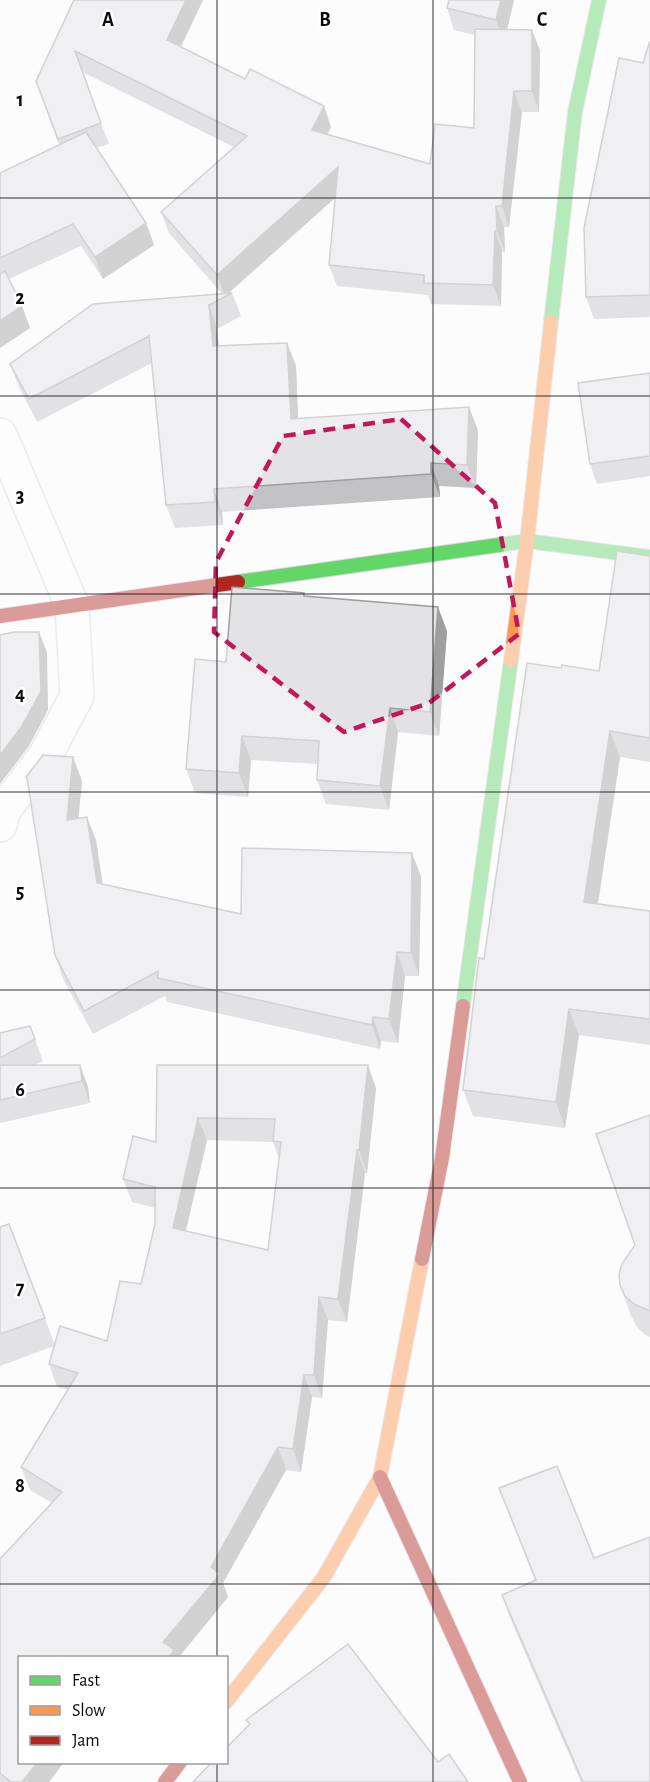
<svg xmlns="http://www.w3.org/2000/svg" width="650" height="1782" font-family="'Alegreya Sans',sans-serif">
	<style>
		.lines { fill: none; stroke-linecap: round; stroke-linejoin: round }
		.street-casing { stroke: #d6d6d8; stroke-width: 36 }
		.fast-casing { stroke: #d6d6d8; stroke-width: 16 }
		.slow-casing { stroke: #d6d6d8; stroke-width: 16 }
		.jam-casing { stroke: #d6d6d8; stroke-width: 16 }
		.street { stroke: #fff; stroke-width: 33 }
		.fast { stroke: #63d668; stroke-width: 14 }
		.slow { stroke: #ff974d; stroke-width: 14 }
		.jam { stroke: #b3261e; stroke-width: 14 }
		.wall { fill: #c3c3c5; fill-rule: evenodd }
		.shaded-wall { fill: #9f9fa0 }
		.building { fill: #e3e3e5; stroke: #9f9fa0; stroke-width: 1.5; fill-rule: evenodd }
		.marked { fill: none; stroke: #c2185b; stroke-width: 4.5; stroke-dasharray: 12 8; stroke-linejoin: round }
		.grid { fill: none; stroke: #0b0b0d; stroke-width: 1.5; stroke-opacity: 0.55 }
		.grid-label { font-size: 20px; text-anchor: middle; font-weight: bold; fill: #0b0b0d; stroke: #fff; stroke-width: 5; stroke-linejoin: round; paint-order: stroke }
	</style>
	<rect width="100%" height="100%" fill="#fcfcfd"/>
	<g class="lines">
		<g class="street-casing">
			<polyline id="street" points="0,435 72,605 77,696 45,756 3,811 0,825"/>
		</g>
		<g class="fast-casing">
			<g id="fast">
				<polyline points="551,322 575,112 599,0"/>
				<polyline points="238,582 527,541 650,557"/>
				<polyline points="463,1006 511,660"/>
			</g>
		</g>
		<g class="slow-casing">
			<g id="slow">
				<polyline points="511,660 527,541 551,322"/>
				<polyline points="226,1702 324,1577 380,1477 422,1259"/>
			</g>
		</g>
		<g class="jam-casing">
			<g id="jam">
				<polyline points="0,616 238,582"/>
				<polyline points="422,1259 442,1158 463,1006"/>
				<polyline points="380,1477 520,1782"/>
				<polyline points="165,1782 180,1762"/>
			</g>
		</g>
		<use href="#street" class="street"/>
		<use href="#fast" class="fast"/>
		<use href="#slow" class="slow"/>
		<use href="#jam" class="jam"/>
	</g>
	<g class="wall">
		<polygon points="74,0 203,0 181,47 331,127 327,135 430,164 474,128 475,35 454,30 447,8 449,0 514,0 507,29 532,30 540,51 539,112 522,112 509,227 504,227 505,252 502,252 501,306 431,304 428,295 337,286 329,265 336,197 228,294 232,293 241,316 217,329 219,346 287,343 296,366 298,419 478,430 476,488 439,486 440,497 222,512 223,525 175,528 166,505 152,363 37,422 19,387 10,364 222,294 169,233 161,212 234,147 82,72 109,144 96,148 146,223 154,245 103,279 81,246 9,279 22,306 30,328 0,348 0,173 59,145 36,81"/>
		<polygon points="650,41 650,317 594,319 586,297"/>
		<polygon points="650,373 650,476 597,484 590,464"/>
		<polygon points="650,556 650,762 620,757 598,904 650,911 650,1045 579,1035 565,1128 473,1116 463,1090 484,959 561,668 599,671"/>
		<polygon points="305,596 447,631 439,736 398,732 389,810 326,804 317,780 318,764 251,760 248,797 195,793 186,769 226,662"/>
		<polygon points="26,777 82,781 78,818 96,840 102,884 241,914 412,853 421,877 419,976 405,976 398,1043 381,1041 380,1049 167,1002 165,996 93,1034 63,979 55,955 28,785"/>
		<polygon points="30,1026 43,1061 35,1065 80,1065 88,1087 90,1103 0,1123 0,1033"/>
		<path d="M157 1065 376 1088 367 1173H365L347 1322 328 1320 322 1398 312 1397 301 1472 286 1470 223 1583 228 1597 178 1658H20L64 1762 49 1782H0V1559L52 1503 30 1490 21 1467 68 1390 57 1387 49 1364 54 1346 0 1366V1227L9 1224 55 1345 107 1341 141 1284 155 1224V1208L132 1202 123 1179 156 1142ZM207 1140 273 1142 279 1158 268 1250 186 1231Z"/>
		<polygon points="650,1115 650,1337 645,1335 637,1327 631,1316 620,1285 635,1245"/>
		<polygon points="499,1488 650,1782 581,1782 510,1618 502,1595 535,1580"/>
	</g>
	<g class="shaded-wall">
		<polygon points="186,0 203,0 174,61 167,40"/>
		<polygon points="501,0 514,0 504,42 496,20"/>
		<polygon points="532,30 540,51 539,112 532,91"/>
		<polygon points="514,91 522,112 509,227 502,206"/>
		<polygon points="324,106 331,127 319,151 312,130"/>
		<polygon points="338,167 346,188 225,296 217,275"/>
		<polygon points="496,206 504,227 505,252 497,231"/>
		<polygon points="146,223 154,245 103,279 95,257"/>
		<polygon points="495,231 502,252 501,306 493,285"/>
		<polygon points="209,305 217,329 221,369 213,346"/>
		<polygon points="22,306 30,328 0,348 0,321"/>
		<polygon points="287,343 296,366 299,442 291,419"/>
		<polygon points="469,407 478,430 476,488 467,465"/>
		<polygon points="431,463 439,486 440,497 431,474"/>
		<polygon points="214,489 222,512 223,525 215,502"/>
		<polygon points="438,607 447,631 439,736 430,712"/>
		<polygon points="39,632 47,652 48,710 29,746 0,784 0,755"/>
		<polygon points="390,708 398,732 389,810 380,786"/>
		<polygon points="610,731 620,757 594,929 584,902"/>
		<polygon points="242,736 251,760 248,797 239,773"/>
		<polygon points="73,757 82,781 76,843 67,820"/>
		<polygon points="87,817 96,840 106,906 97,883"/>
		<polygon points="412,853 421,877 419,976 411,953"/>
		<polygon points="397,952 405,976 398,1043 389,1019"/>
		<polygon points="569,1009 579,1035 565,1128 556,1102"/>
		<polygon points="373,1017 381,1041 380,1049 372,1025"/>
		<polygon points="80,1065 88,1087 90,1103 82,1081"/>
		<polygon points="368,1065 376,1088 367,1173 359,1150"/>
		<polygon points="198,1118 207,1140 181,1251 173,1228"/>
		<polygon points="357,1150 365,1173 347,1322 338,1299"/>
		<polygon points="319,1297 328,1320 322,1398 314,1375"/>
		<polygon points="304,1375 312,1397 301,1472 293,1449"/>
		<polygon points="278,1447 286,1470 223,1583 228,1597 178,1658 168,1658 163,1642 211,1567"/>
		<polygon points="38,1762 64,1762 49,1782 22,1782"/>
	</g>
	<g class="building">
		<polygon points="74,0 186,0 167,40 245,79 250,69 324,106 312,130 430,164 435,124 474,128 475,29 532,30 532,91 514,91 502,206 496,206 497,231 495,231 493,285 424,283 424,275 329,265 338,167 217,275 161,212 247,136 75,51 101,123 58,139 36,81"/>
		<polygon points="449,0 501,0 496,20 447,8"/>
		<polygon points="650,41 650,295 586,297 584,228 619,58 643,63"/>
		<polygon points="86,132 146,223 95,257 73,224 0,258 0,173"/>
		<polygon points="5,271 22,306 0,321 0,274"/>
		<polygon points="232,293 209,305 213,346 287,343 291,419 469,407 467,465 431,463 431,474 214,489 215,502 166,505 149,336 29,399 10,364 93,304"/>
		<polygon points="650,373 650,456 590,464 578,383"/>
		<polygon points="617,551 650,556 650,738 610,731 584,902 650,911 650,1019 569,1009 556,1102 463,1090 479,958 484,959 527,663 561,668 562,665 599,671"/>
		<polygon points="232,587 304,593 304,596 438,607 430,712 390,708 380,786 317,780 319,741 242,736 239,773 186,769 195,659 226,662"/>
		<polygon points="14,632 39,632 41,691 22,726 0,755 0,635"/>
		<polygon points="43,755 73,757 67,820 87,817 97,883 241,914 242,848 412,853 411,953 397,952 389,1019 373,1017 372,1025 158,978 158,971 84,1011 55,955 27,778 26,777"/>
		<polygon points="30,1026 35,1039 0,1058 0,1033"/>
		<polygon points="0,1065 80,1065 82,1081 0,1100"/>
		<path d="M157 1065H368L359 1150H357L338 1299 319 1297 314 1375H304L293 1449 278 1447 211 1567 220 1574 163 1642 174 1650 168 1658H20V1762H38L22 1782H11L0 1773V1559L62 1492 21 1467 78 1373 49 1364 60 1326 107 1341 120 1281 141 1284 155 1224V1187L123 1179 133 1136 156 1142ZM198 1118 275 1119 273 1141 281 1142 268 1250 173 1228Z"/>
		<polygon points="650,1115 650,1311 634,1304 625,1296 620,1285 619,1274 622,1264 635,1245 596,1134"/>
		<polygon points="9,1224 45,1318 0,1334 0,1227"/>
		<polygon points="557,1466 594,1558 650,1537 650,1782 583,1782 502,1595 536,1580 499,1488"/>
		<polygon points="348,1644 438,1762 449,1754 468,1782 193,1782 212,1762 226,1762 226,1748 250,1724 246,1720"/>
	</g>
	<path d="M0 0H650V1782H0ZM401 419 495 503 519 634 429 703 344 732 214 632 216 562 283 436Z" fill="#fcfcfd" fill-opacity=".55" fill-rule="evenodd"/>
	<path class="marked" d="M401 419 495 503 519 634 429 703 344 732 214 632 216 562 283 436Z"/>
	<path class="grid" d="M217 0V1658M433 0V1782M0 198H650M0 396H650M0 594H650M0 792H650M0 990H650M0 1188H650M0 1386H650M0 1584H650M217 1762V1782"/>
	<g class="grid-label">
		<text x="108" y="26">A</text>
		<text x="325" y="26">B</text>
		<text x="542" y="26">C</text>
		<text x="20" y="106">1</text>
		<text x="20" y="304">2</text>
		<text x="20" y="502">3</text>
		<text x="20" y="700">4</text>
		<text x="20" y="898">5</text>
		<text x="20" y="1096">6</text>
		<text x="20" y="1294">7</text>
		<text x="20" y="1492">8</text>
	</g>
	<rect x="18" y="1656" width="210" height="108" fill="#ffffff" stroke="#9d9d9e" stroke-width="1.5"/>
	<rect x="30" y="1676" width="30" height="9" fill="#63d668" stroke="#9d9d9e" stroke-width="1.5"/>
	<text x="72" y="1686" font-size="18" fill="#0b0b0d">Fast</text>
	<rect x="30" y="1706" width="30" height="9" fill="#ff974d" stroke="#9d9d9e" stroke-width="1.5"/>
	<text x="72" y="1716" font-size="18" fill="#0b0b0d">Slow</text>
	<rect x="30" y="1736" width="30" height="9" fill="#b3261e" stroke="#9d9d9e" stroke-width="1.5"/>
	<text x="72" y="1746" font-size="18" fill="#0b0b0d">Jam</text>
</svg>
